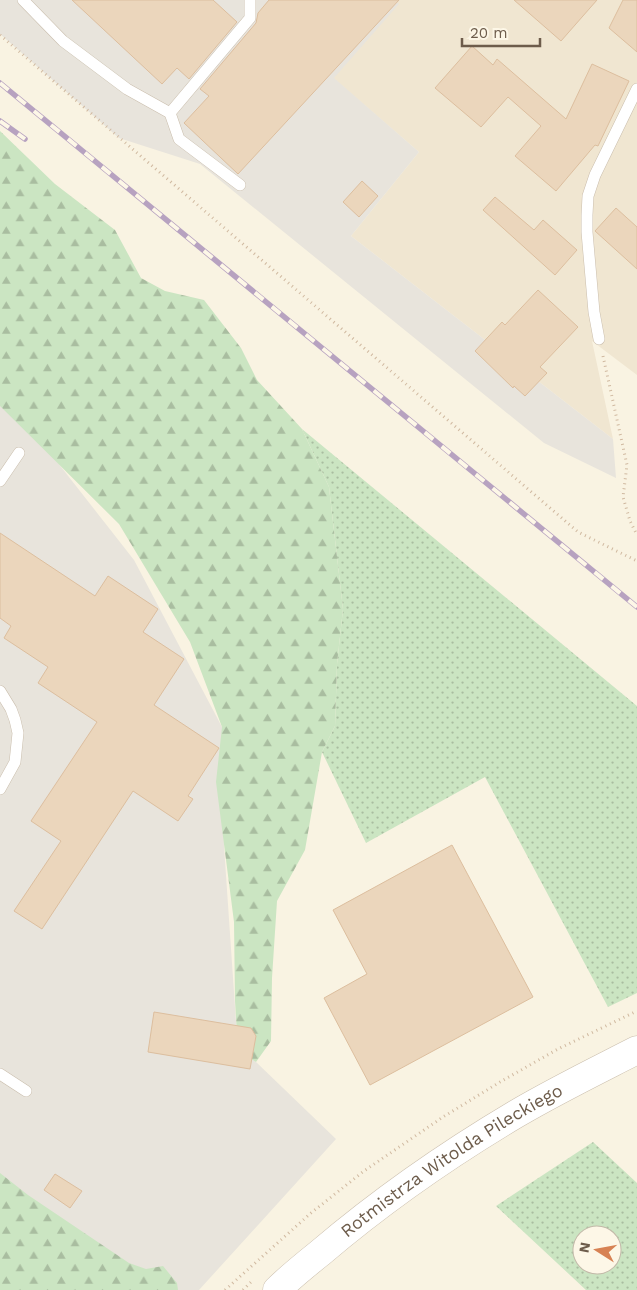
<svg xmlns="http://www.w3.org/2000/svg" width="637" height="1290" font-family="'Work Sans',sans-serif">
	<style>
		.residential { fill: #f0e6d1 }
		.industrial { fill: #e8e4dc }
		.grass { fill: url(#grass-dots); fill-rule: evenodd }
		.forest { fill: url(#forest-firs) }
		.building { fill: #ebd6bc; stroke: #dcbe9e }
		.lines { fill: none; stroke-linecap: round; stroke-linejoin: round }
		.service-casing { stroke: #cabead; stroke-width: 12 }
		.tertiary-casing { stroke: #cabead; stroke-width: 29 }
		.path { stroke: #d0b9a0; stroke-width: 3; stroke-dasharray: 1 4; stroke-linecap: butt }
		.service { stroke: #fff; stroke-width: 11 }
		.tertiary { stroke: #fff; stroke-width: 28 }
		.rail-casing { stroke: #b7a2c0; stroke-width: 5.5 }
		.rail { stroke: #fdf7e7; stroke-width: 4; stroke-dasharray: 11; stroke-linecap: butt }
		.labels { text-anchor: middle; stroke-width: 4; stroke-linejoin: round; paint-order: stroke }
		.street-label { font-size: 18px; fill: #6d5c4b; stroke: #fdf7e7 }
	</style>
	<defs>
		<pattern id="grass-dots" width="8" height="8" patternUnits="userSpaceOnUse" patternTransform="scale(1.25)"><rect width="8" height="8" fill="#cbe5c2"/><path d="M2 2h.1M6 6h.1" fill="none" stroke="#a9bda0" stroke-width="1.8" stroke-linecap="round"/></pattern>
		<pattern id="forest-firs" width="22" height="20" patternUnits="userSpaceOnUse" patternTransform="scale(1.25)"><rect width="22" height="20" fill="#cbe5c2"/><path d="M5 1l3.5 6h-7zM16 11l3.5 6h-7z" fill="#a9bda0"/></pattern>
	</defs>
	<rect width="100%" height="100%" fill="#f9f3e2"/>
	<polygon class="residential" points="394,0 637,0 637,375 592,341 613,439 351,236 419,152 333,78 398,4"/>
	<g class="industrial">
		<polygon points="0,0 394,0 399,4 334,78 419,152 351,236 613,439 616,478 544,443 200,164 119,138 0,34"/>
		<polygon points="0,389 134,560 222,727 224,846 238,1051 256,1062 336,1139 199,1290 0,1290"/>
	</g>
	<g class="grass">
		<polygon points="302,429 637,706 637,993 608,1007 485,777 366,843 322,752 335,726 337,664 343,609 329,487"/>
		<path d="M593 1142 637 1183V1290H586L496 1206ZM582 1235H612V1265H582Z"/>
	</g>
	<g class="forest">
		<polygon points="0,131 55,184 115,230 141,278 165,291 204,300 241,348 257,380 302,429 329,487 343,609 337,664 335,726 322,752 305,850 277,901 272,978 271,1041 256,1062 238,1051 235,1001 234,922 216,782 222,727 190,642 119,524 0,406"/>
		<polygon points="0,1173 28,1195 129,1263 146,1269 163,1266 177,1283 178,1290 0,1290"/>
	</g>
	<g class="building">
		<polygon points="72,0 213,0 237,22 189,79 177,68 162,84"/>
		<polygon points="269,0 399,0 238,174 184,123 209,96 200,89 256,23 258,13"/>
		<polygon points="514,0 597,0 561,41"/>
		<polygon points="623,0 637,0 637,52 609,28"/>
		<polygon points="472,46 493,65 497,59 566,119 592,64 629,81 598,146 595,145 556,191 515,156 541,126 508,97 481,127 435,88"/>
		<polygon points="362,181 378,196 359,217 343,202"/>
		<polygon points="495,197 534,230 543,220 577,250 555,275 483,210"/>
		<polygon points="616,208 637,227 637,269 595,231"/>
		<polygon points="538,290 578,327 540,367 547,373 525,396 514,386 513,388 475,351 502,322 505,325"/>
		<polygon points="0,533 95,596 108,576 158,609 143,632 184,659 154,705 219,748 188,796 193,799 178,821 133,791 42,929 14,911 61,841 31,821 97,722 38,683 48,667 4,638 11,626 0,618"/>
		<polygon points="452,845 533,997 370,1085 324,998 367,974 333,910"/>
		<polygon points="154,1012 251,1028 256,1036 250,1069 148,1052"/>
		<polygon points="55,1174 82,1191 70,1208 44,1190"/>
	</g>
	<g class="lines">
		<g class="service-casing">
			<g id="service">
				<polyline points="23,0 63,41 127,89 170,113 179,139 240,185"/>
				<polyline points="170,113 250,18 250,0"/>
				<polyline points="599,339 594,312 587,232 587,215 588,196 595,175 637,89"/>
				<polyline points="0,481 19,453"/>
				<polyline points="0,691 11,709 15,720 18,733 15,762 0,789"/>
				<polyline points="0,1074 26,1091"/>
			</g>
		</g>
		<g class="tertiary-casing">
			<g id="tertiary">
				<path id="s1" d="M277 1290C290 1277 305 1265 320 1253 381 1201 447 1155 516 1114 555 1091 596 1071 637 1050"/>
			</g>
		</g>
		<g class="path">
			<polyline points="0,35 578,532 637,561"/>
			<polyline points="603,356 627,465 623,497 630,521 637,535"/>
			<polyline points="225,1290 311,1213 364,1171 443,1117 500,1082 558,1049 637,1011"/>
			<polyline points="243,1290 251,1282"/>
		</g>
		<use href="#service" class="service"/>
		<use href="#tertiary" class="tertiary"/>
		<g class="rail-casing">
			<g id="rail">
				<polyline points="0,83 637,607"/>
				<polyline points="0,121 25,139"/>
			</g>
		</g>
		<use href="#rail" class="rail"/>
	</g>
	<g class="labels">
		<g class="street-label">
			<text dy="6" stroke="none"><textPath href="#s1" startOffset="218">Rotmistrza Witolda Pileckiego</textPath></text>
		</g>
	</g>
	<g transform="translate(597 1250) rotate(281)"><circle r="24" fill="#fdf7e7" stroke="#c3b9a9"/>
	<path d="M0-4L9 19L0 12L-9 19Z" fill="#d78253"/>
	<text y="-8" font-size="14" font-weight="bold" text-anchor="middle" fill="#6d5c4b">N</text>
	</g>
	<path d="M462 38v8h78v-8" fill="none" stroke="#6d5c4b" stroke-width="2.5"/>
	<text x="470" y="38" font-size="15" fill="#6d5c4b" stroke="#fdf7e7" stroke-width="4" paint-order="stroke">20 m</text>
</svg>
